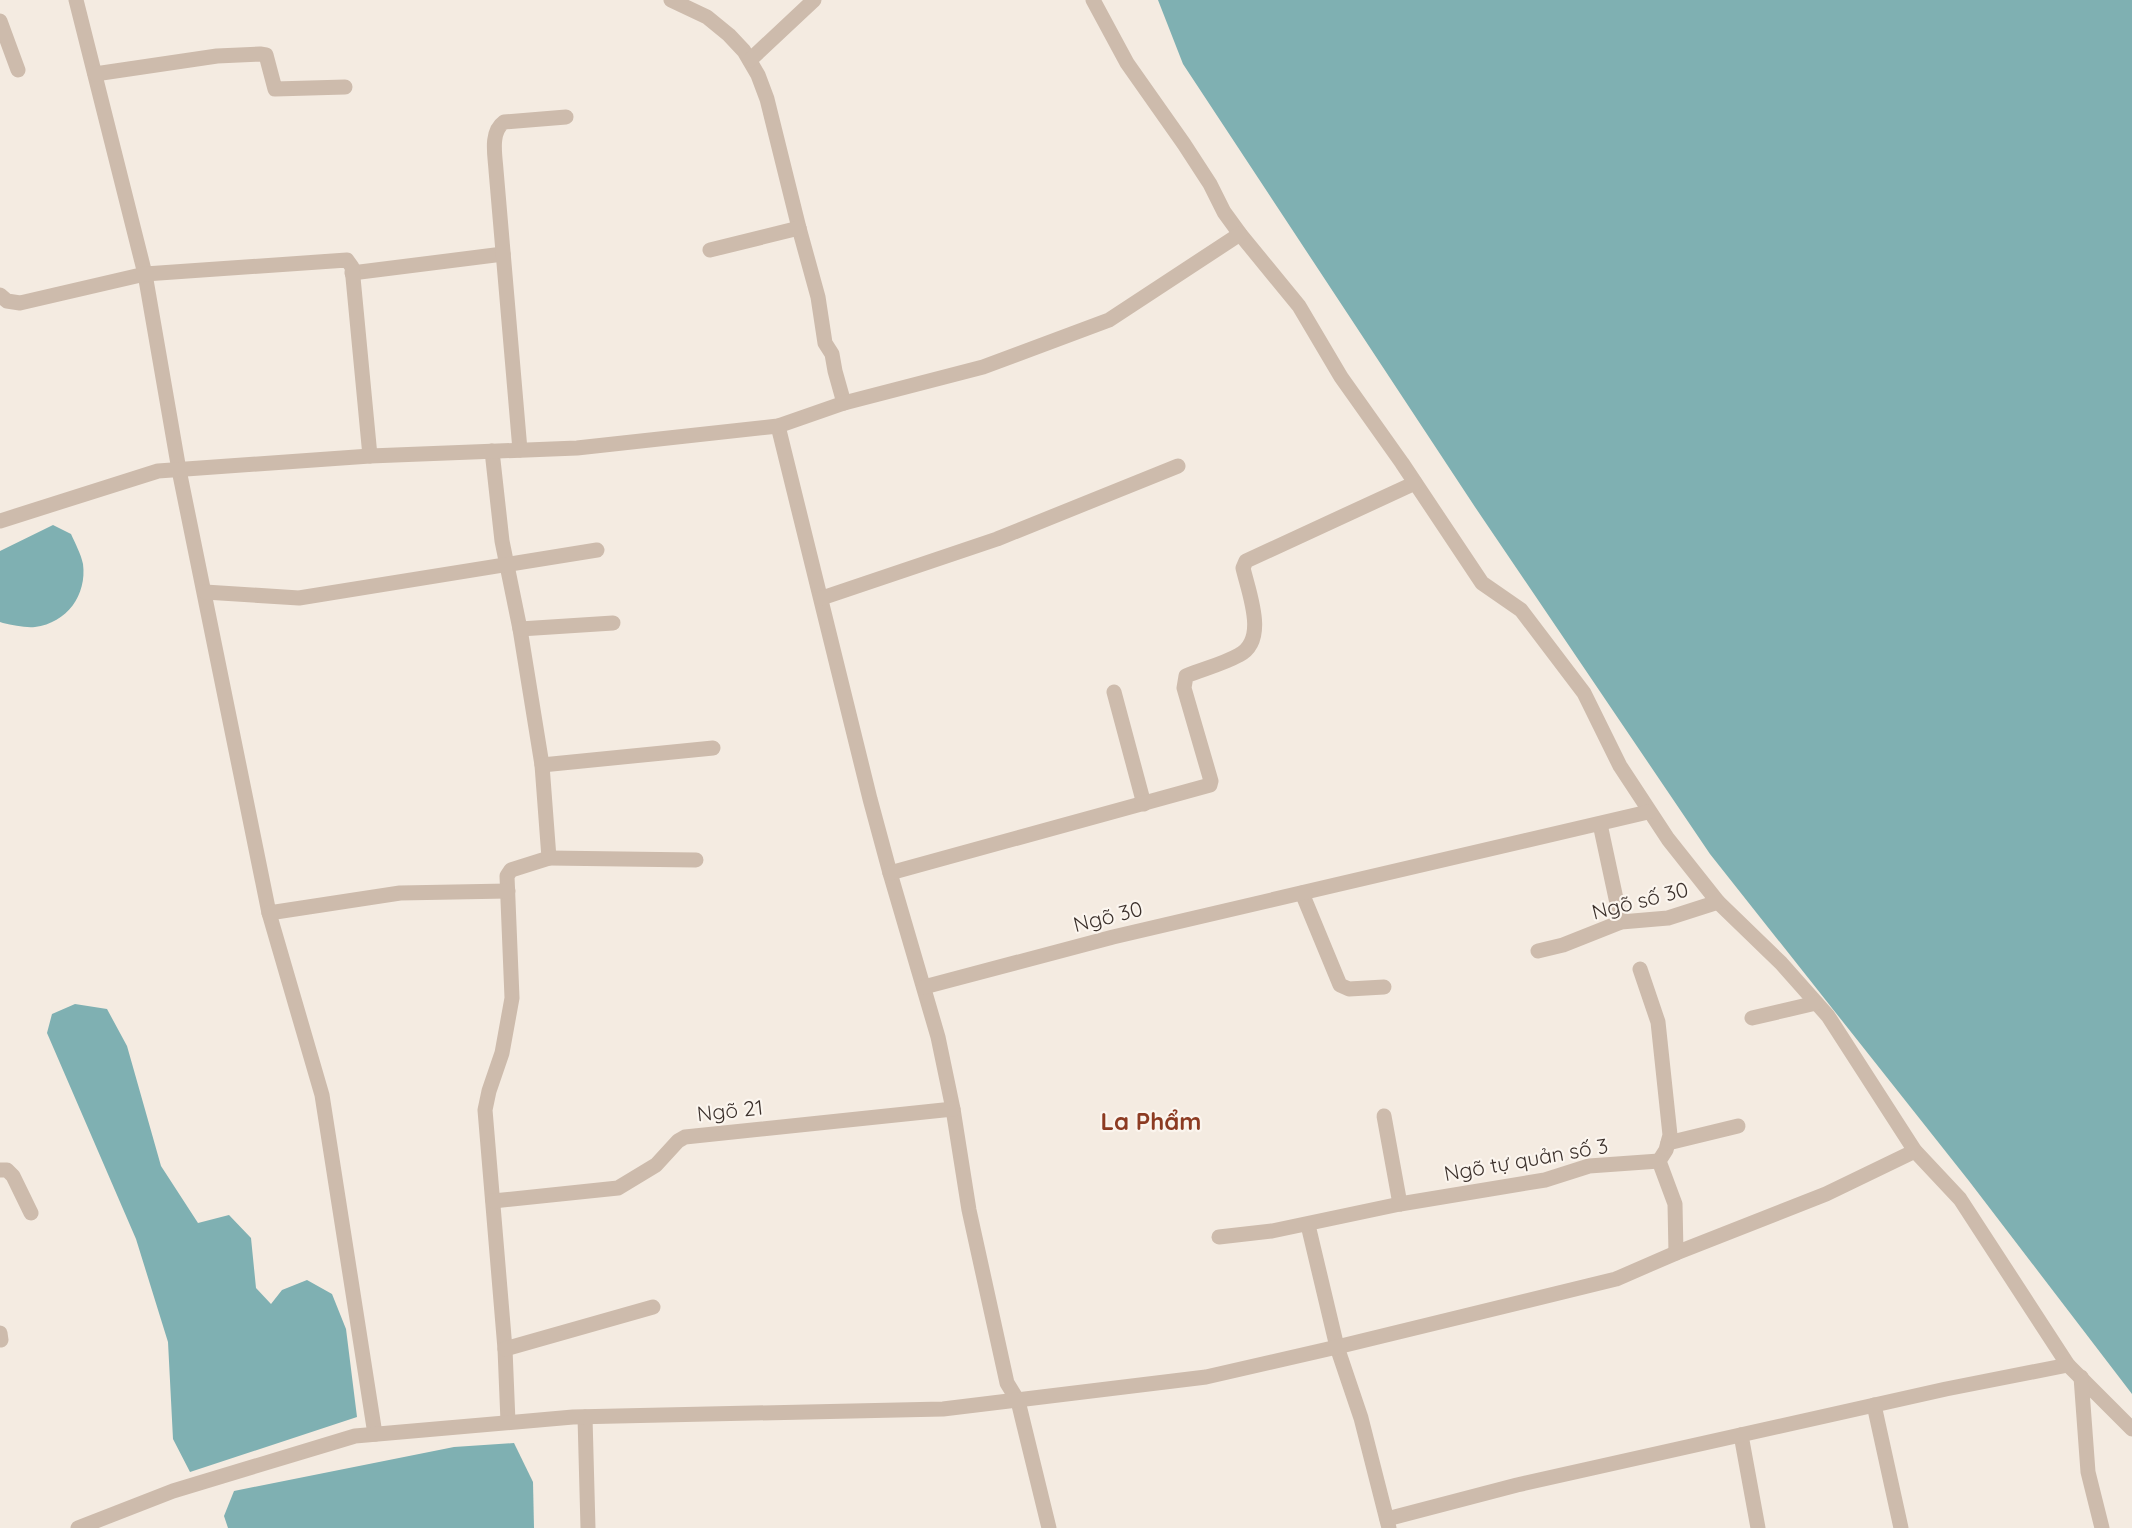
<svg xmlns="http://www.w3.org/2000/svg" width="2132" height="1528" font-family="Quicksand,sans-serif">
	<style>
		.water { fill: #7fb0b2 }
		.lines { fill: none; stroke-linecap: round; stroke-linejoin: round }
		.minor { stroke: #cdbbac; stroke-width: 15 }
		.labels { text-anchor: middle; stroke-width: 4.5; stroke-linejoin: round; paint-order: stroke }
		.street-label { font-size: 21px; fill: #3b302b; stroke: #fbf5ee }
		.quarter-label { font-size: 24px; font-weight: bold; fill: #8c3b22; stroke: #fbf5ee }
	</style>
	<rect width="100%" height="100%" fill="#f4ebe1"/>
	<g class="water">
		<polygon points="1158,0 2132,0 2132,1394 1969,1181 1710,854 1475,507 1183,64"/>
		<path d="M53 525 71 534C75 543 81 554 83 564 87 595 67 623 35 627 25 628 13 625 3 623L0 622V551Z"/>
		<polygon points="75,1004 107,1009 127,1046 161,1166 198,1223 229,1215 251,1238 256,1288 271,1304 282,1290 307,1280 332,1294 346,1329 357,1417 190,1472 173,1439 168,1342 136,1239 47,1033 52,1014"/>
		<polygon points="514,1443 533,1482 534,1528 228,1528 224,1516 234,1491 454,1447"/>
	</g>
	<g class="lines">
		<g class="minor">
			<polyline points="76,0 145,274 179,470 269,913 322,1095 375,1434"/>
			<polyline points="671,0 707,17 729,35 744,51 758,75 767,99 799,228 818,297 825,343 832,354 835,371 844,403"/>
			<polyline points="1093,0 1127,63 1184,144 1210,184 1224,212 1240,234 1299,306 1341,377 1402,463 1482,583 1521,610 1584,693 1620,766 1668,839 1718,902 1781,963 1828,1016 1915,1151 1960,1199 2068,1365 2132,1429"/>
			<polyline points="0,21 18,70"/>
			<polyline points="750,60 814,0"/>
			<polyline points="95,74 217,56 260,54 266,55 275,89 345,87"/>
			<polyline points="710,250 799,228"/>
			<polyline points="352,273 503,254"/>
			<polyline points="0,295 7,301 20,303 145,274 347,260 352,267 370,456"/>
			<polyline points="778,426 870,799 890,873 938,1037 953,1109 969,1210 1007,1383 1018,1401 1049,1528"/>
			<path d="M520 450 496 170C495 155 490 132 504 122L566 117"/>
			<polyline points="492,451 502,541 520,629 542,765 549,858 511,870 507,876 512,998 502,1053 489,1091 485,1110 505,1349 508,1422"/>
			<polyline points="0,521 158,471 370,456 577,448 778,426 844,403 983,367 1109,320 1240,234"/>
			<polyline points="205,592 299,598 597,550"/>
			<polyline points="822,598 997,539 1178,466"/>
			<polyline points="520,629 613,623"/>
			<polyline points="1114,692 1144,804"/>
			<polyline points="542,765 713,748"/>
			<polyline points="1600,824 1621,922"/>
			<polyline points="549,858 696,860"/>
			<path d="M890 873 1210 785 1211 781 1184 688 1186 676C1203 669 1223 664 1239 655 1268 640 1249 594 1243 568L1246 561 1415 483"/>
			<polyline points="1302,893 1340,985 1349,989 1384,987"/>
			<polyline points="269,913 400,893 508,891"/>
			<polyline points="1538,951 1563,945 1621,922 1668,918 1718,902"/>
			<polyline points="1640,969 1658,1022 1670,1135 1666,1150 1659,1161 1675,1204 1676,1253"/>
			<polyline points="924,987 1113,937 1648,812"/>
			<polyline points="1752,1018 1816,1003"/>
			<polyline points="1384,1116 1400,1204"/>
			<polyline points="1668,1143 1738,1126"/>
			<polyline points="0,1170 7,1170 13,1176 31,1213"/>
			<polyline points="493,1201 618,1188 656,1165 678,1141 685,1137 953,1109"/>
			<polyline points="1308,1225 1337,1347 1361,1418 1389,1528"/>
			<polyline points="1219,1237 1272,1231 1400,1204 1545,1180 1589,1166 1659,1161"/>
			<polyline points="0,1333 1,1340"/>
			<polyline points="505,1349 653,1307"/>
			<polyline points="2081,1377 2088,1472 2102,1528"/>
			<polyline points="1874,1405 1901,1528"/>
			<polyline points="585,1417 588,1528"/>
			<polyline points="1741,1435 1758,1528"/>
			<polyline points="1387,1519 1517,1485 1946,1389 2068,1365"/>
			<polyline points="78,1528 173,1491 355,1436 573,1417 943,1409 1206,1377 1337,1347 1616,1279 1676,1253 1826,1194 1915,1151"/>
		</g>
	</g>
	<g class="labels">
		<g class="street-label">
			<text transform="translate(1640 901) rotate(-14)" y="7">Ngõ số 30</text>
			<text transform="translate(1108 917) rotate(-14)" y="7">Ngõ 30</text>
			<text transform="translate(730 1111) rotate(-6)" y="7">Ngõ 21</text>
			<text transform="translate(1526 1160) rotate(-10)" y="7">Ngõ tự quản số 3</text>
		</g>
		<g class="quarter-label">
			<text x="1151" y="1130">La Phẩm</text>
		</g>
	</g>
</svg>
